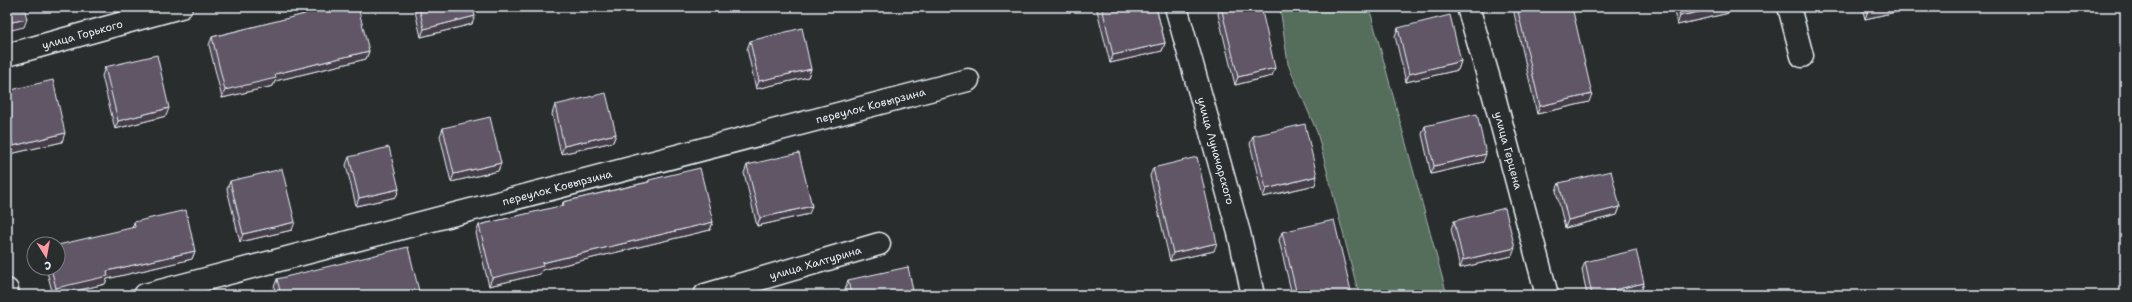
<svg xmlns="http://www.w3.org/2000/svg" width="2132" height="302" font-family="'Shantell Sans',sans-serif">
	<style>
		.green { fill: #556e5b; stroke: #9eb0aa }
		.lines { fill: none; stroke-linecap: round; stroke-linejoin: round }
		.minor-casing { stroke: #e8f1f8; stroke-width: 25 }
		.minor { stroke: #2a2d2e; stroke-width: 22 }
		.wall { fill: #534b58; stroke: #e8f1f8 }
		.shaded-wall { fill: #443d47; stroke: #e8f1f8 }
		.building { fill: #615766; stroke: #e8f1f8 }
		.labels { text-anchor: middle; stroke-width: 4; stroke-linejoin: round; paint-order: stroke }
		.street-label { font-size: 11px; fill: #e8f1f8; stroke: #2a2d2e }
	</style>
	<rect width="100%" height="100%" fill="#2a2d2e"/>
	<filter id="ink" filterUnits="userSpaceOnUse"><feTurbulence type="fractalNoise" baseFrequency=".025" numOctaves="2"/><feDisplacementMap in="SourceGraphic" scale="8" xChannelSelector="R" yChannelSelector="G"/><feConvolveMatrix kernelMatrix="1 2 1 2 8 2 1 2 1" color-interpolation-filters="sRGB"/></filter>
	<g filter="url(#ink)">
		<polygon class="green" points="1280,7 1369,7 1447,295 1359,295 1317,132 1288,64"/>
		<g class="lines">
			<g class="minor-casing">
				<g id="minor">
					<path id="s1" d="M1176 7 1239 233 1253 295"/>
					<path id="s2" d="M1468 7 1494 96 1547 295"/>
					<polyline points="1789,7 1802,56"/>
					<path id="s3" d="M7 55 181 7"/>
					<polyline points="7,290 8,295"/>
					<path id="s4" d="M145 295 968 80"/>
					<path id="s5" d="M705 295 879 244"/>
				</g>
			</g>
			<use href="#minor" class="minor"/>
		</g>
		<g class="wall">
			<polygon points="414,7 473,7 472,24 421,37"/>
			<polygon points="1099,7 1156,7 1165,43 1162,51 1110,63 1097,10"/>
			<polygon points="1221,7 1261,7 1272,76 1235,85 1218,14"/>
			<polygon points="1516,7 1572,7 1589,102 1537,114 1514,13"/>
			<polygon points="1673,7 1731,7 1729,13 1677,25"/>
			<polygon points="1862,7 1917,7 1865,19"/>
			<polygon points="304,10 369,51 366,59 275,81 273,86 222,98 209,45 212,37 302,15"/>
			<polygon points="1398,28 1461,61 1458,70 1406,82 1395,36"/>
			<polygon points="750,41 811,69 808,77 756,89 747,49"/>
			<polygon points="105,67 166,116 115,129 102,76"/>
			<polygon points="7,91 62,142 10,154 7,139"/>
			<polygon points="555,105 616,134 613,142 561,154 552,114"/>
			<polygon points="1425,126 1483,162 1431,174 1422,134"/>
			<polygon points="443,128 501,163 498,171 451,182 440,136"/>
			<polygon points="1253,136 1315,185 1263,197 1250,144"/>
			<polygon points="349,157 399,189 396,197 356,206 346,165"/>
			<polygon points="747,165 809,214 757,226 744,173"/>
			<polygon points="1153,168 1214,251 1170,261 1150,176"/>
			<polygon points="649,180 713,222 710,230 542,270 540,274 489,286 476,233 479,225 562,206 563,202 648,182"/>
			<polygon points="230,181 292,230 240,242 227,189"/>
			<polygon points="1559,183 1620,207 1617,215 1565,228 1556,191"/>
			<polygon points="1454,221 1512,256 1460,268 1451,229"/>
			<polygon points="134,222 195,251 192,259 107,279 105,284 58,295 53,295 46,268 58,268 132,228"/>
			<polygon points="1282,232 1352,295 1292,295 1279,240"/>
			<polygon points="1585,262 1644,283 1641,291 1624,295 1587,295 1582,270"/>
			<polygon points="277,279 420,295 276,295 274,287"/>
			<polygon points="848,280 914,295 846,295 845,289"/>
		</g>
		<g class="shaded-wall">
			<polygon points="1721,7 1731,7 1729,13 1677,25 1680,16"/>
			<polygon points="1886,7 1917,7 1865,19 1868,11"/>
			<polygon points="475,16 472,24 421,37 424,29"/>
			<polygon points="27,19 24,27 7,31 7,23"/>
			<polygon points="1165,43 1162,51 1110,63 1113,55"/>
			<polygon points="369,51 366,59 275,81 273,86 222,98 225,90 275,74"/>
			<polygon points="1461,61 1458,70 1406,82 1409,74"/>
			<polygon points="1275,68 1272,76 1235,85 1238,77"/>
			<polygon points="811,69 808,77 756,89 759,81"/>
			<polygon points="1592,94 1589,102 1537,114 1540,106"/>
			<polygon points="169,108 166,116 115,129 118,121"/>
			<polygon points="65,133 62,142 10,154 13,146"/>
			<polygon points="616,134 613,142 561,154 564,146"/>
			<polygon points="1486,154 1483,162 1431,174 1434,166"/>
			<polygon points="501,163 498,171 451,182 454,174"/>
			<polygon points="1317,176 1315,185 1263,197 1266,189"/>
			<polygon points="399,189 396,197 356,206 359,198"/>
			<polygon points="812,206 809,214 757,226 760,218"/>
			<polygon points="1620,207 1617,215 1565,228 1568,220"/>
			<polygon points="295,222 292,230 240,242 243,234"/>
			<polygon points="713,222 710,230 542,270 540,274 489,286 492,278 542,263"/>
			<polygon points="1217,243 1214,251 1170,261 1173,253"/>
			<polygon points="1515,248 1512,256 1460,268 1463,260"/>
			<polygon points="195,251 192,259 107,279 105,284 58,295 54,295 56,288 107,271"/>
			<polygon points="1644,283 1641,291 1624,295 1592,295"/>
		</g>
		<g class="building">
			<polygon points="7,7 24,7 27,19 7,23"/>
			<polygon points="317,7 358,7 369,51 275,74 276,78 225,90 212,37 305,14 304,10"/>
			<polygon points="419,7 473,7 475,16 424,29"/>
			<polygon points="1102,7 1156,7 1165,43 1113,55"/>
			<polygon points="1221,7 1261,7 1275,68 1238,77"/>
			<polygon points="1517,7 1572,7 1592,94 1540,106"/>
			<polygon points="1678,7 1721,7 1680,16"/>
			<polygon points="1867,7 1886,7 1868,11"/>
			<polygon points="1450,15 1461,61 1409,74 1398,28"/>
			<polygon points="802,28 811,69 759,81 750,41"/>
			<polygon points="157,55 169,108 118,121 105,67"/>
			<polygon points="53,80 65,133 13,146 7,119 7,91"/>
			<polygon points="606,93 616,134 564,146 555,105"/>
			<polygon points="1477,114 1486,154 1434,166 1425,126"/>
			<polygon points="490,117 501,163 454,174 443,128"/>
			<polygon points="1305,124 1317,176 1266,189 1253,136"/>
			<polygon points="389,147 399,189 359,198 349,157"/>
			<polygon points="799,153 812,206 760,218 747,165"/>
			<polygon points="1197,157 1217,243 1173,253 1153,168"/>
			<polygon points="700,168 713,222 542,263 543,266 492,278 479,225 564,205 563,202 649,182 649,180"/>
			<polygon points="282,169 295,222 243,234 230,181"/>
			<polygon points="1611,171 1620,207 1568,220 1559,183"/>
			<polygon points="1505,208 1515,248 1463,260 1454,221"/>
			<polygon points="186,210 195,251 107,271 108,276 56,288 51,268 58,268 58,245 135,227 134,222"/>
			<polygon points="1334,220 1352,295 1297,295 1282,232"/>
			<polygon points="408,247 420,295 281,295 277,279"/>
			<polygon points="1636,250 1644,283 1592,295 1585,262"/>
			<polygon points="908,267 914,295 851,295 848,280"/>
		</g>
	</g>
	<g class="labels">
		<g class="street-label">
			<text dy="4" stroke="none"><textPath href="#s3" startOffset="78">улица Горького</textPath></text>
			<text dy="4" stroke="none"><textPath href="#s4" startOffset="750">переулок Ковырзина</textPath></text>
			<text dy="4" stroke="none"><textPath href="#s1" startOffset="149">улица Луначарского</textPath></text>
			<text dy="4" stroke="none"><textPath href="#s2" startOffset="149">улица Герцена</textPath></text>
			<text dy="4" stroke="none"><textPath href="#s4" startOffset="426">переулок Ковырзина</textPath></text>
			<text dy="4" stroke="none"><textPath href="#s5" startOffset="115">улица Халтурина</textPath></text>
		</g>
	</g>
	<rect width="2132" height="302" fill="none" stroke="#2a2d2e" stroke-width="24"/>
	<rect x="12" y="12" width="2108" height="278" fill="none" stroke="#e8f1f8" stroke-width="1.5" filter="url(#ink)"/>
	<g transform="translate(46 256) rotate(169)"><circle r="19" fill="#2a2d2e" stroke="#767b7f"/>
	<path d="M0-3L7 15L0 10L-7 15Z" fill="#ff9aa2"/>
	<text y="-6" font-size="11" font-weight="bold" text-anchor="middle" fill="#e8f1f8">С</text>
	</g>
</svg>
